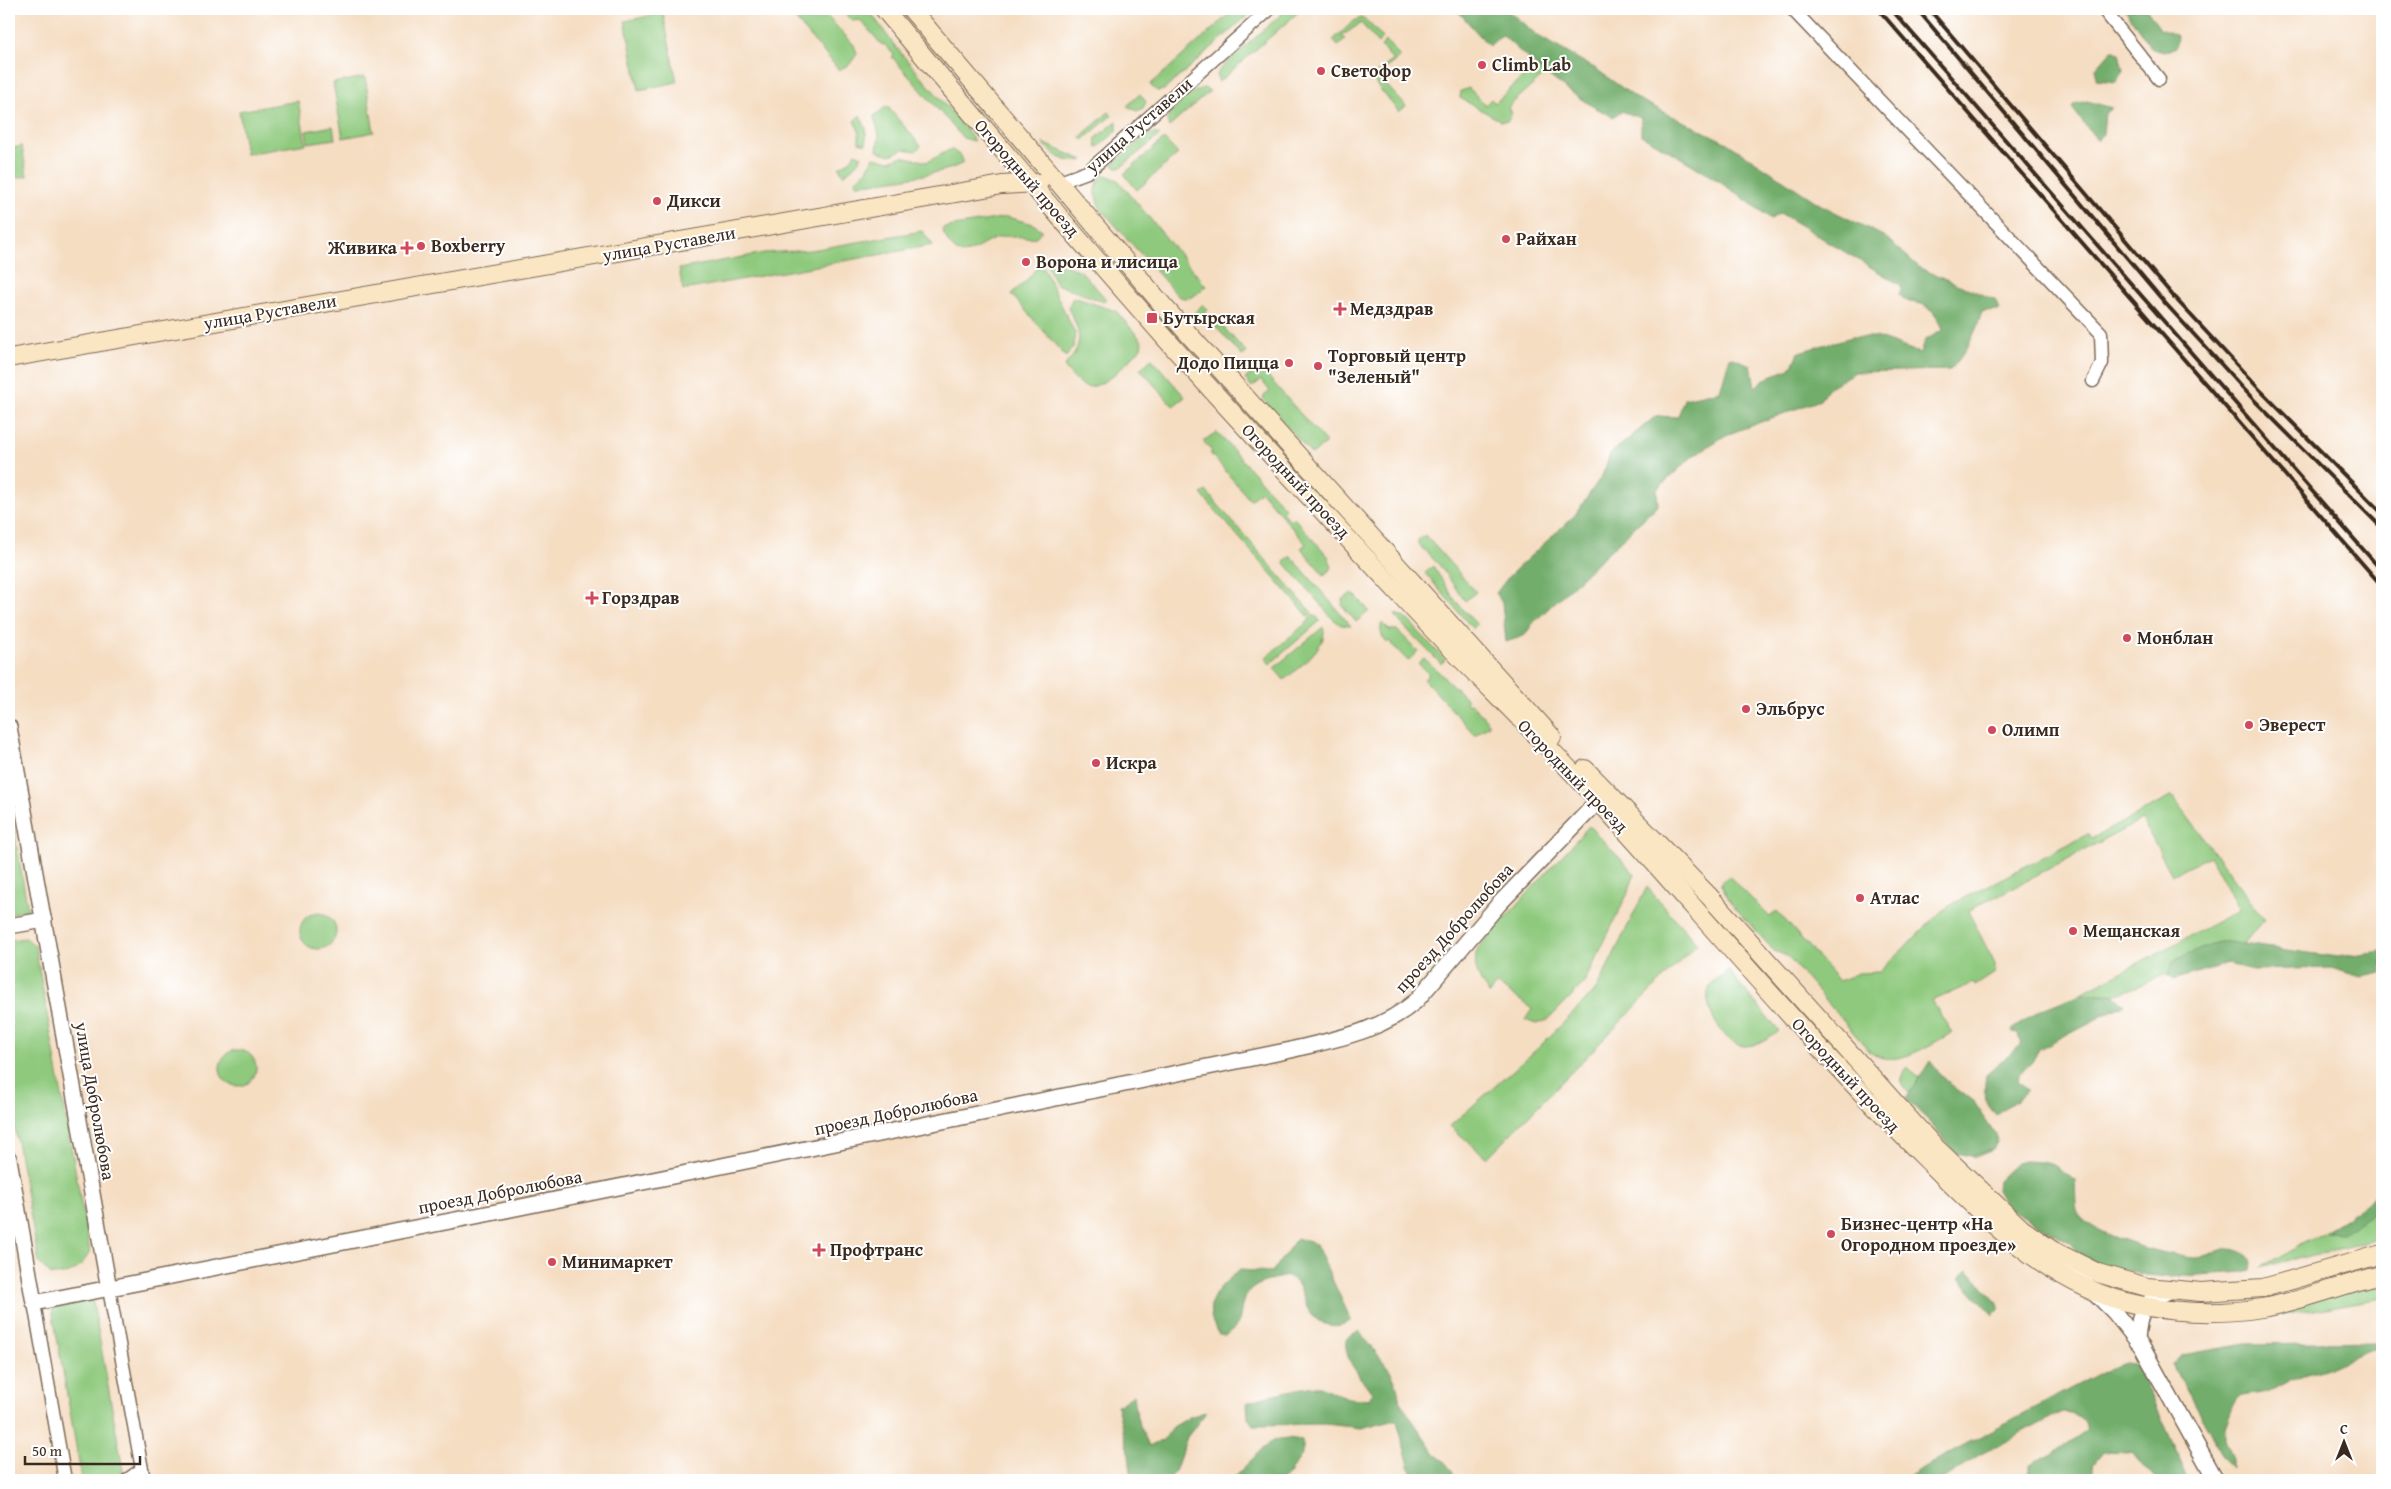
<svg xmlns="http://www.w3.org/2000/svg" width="2391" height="1489" font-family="'Gentium Book Plus',serif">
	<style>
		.green { fill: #8ec97d; stroke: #647a4e }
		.forest { fill: #72ad6c; stroke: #566c45 }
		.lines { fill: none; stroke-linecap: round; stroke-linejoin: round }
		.minor-casing { stroke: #7c6957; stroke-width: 15 }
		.tertiary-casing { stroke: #7c6957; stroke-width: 18 }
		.secondary-casing { stroke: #7c6957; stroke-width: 20 }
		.minor { stroke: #fff; stroke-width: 12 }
		.tertiary { stroke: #fff; stroke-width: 15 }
		.secondary { stroke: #fbe6c4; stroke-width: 18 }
		.rail { stroke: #3b2a1e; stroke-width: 4 }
		.poi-dot { fill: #d1495b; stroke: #fff; stroke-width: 2 }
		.labels { text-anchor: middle; stroke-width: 4; stroke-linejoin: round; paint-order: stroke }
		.poi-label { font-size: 18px; font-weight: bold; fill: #3b2a1e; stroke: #fff; text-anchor: start }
		.street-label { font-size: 18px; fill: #3b2a1e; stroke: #fff }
	</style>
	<rect width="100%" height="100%" fill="#fff"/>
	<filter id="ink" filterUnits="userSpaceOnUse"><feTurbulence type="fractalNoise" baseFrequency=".02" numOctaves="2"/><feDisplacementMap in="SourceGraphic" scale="10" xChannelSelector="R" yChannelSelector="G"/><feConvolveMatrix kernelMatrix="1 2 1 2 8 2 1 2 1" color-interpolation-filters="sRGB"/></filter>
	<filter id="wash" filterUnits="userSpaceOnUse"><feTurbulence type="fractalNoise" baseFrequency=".0096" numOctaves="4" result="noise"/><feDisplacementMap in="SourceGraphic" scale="20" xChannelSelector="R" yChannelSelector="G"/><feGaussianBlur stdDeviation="1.12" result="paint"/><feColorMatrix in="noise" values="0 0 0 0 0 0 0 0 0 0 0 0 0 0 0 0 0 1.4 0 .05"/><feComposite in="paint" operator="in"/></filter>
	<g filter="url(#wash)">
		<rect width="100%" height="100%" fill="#f5ddc2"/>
		<g class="green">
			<polygon points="811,9 823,12 854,45 857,54 850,64 839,70 795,19"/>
			<polygon points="840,9 868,9 895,46 966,129 974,141 963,138 892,57 894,55 884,44 882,45 860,20 852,21"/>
			<polygon points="1235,9 1255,9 1164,90 1157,91 1150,85"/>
			<polygon points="1287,9 1302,9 1219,82 1217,76 1219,70"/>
			<polygon points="663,13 677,82 639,90 625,21"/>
			<polygon points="1361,18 1367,21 1383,38 1378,43 1361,23 1342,36 1345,40 1338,46 1333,40 1354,21"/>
			<polygon points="1386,41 1400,57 1384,70 1382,69 1393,60 1381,46"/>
			<polygon points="1535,66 1546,73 1508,107 1512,113 1508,121 1501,121 1460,98 1461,91 1469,88 1485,105 1491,99 1495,103"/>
			<polygon points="1379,71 1380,73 1378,76 1406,106 1399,112 1371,78"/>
			<polygon points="365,77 374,132 343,138 333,83"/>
			<path d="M1204 88 1210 91 1169 127 1167 120C1170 109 1193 89 1204 88Z"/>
			<polygon points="1140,94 1146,102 1143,108 1137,111 1127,106"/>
			<polygon points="298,101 306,144 246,154 239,111"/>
			<polygon points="887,106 921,146 916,151 903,149 891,155 877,151 879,135 874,116"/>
			<polygon points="1109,112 1112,115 1083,140 1080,137"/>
			<polygon points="860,115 866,129 866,144 859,142 859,131 854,121"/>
			<polygon points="1117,121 1117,131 1097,148 1095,139"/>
			<polygon points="333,126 335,139 308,143 306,131"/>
			<polygon points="1154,133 1160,135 1120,168 1112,165 1146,135"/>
			<polygon points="1164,139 1178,154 1137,190 1124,174"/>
			<path d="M1043 143 1083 160C1065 164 1054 156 1043 143Z"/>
			<polygon points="22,146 27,176 9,179 9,149"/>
			<path d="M951 149 962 157V163C952 173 872 184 856 184L855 181 867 170 874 157 890 161 902 156 927 162Z"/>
			<path d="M855 153 862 156C857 164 851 170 843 175L839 167 851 160Z"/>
			<path d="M1103 174 1118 180 1206 286C1197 294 1190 302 1178 296L1101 209C1094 198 1094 185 1103 174Z"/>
			<path d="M1007 217 1033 224 1042 230 1036 237C1024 239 1013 234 1001 237 977 242 960 273 943 231V228Z"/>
			<polygon points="922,231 933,245 683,290 679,269 764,253 811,250"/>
			<polygon points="1053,261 1081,271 1106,299 1104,302 1056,284 1045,262"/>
			<polygon points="1041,263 1075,333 1073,347 1066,357 1011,294 1026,281"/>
			<path d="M1073 297 1116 311 1142 341 1141 348C1130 359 1101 393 1084 386 1077 383 1069 373 1064 367 1067 362 1071 359 1074 354 1084 337 1076 324 1068 308Z"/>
			<polygon points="1203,304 1208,310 1196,320 1196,311"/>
			<polygon points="1213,316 1247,353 1242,356 1209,319"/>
			<polygon points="1152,359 1185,397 1173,406 1140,369"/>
			<polygon points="1259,366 1326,443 1312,455 1262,398 1270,391 1261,380 1252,387 1245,379"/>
			<polygon points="1217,432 1285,508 1282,511 1291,521 1294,518 1328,556 1332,568 1324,575 1301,548 1306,544 1261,491 1250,500 1210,453 1212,451 1203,441"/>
			<polygon points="1206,491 1312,613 1308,616 1201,494"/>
			<polygon points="1425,535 1476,592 1465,601 1440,566 1418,544 1418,540"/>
			<polygon points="1291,556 1351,626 1341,625 1332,618 1284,562"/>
			<polygon points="1433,566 1454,599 1477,625 1473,629 1425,573"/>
			<polygon points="1351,594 1356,596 1369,611 1356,622 1342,605 1343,599"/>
			<polygon points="1314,614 1320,621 1270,664 1265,658 1310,620 1309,618"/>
			<polygon points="1395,614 1406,618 1445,660 1441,664 1396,618"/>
			<path d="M1382 623 1389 630H1397L1418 651 1408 661 1389 641 1387 643C1382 637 1379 631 1382 623Z"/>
			<path d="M1323 627C1330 645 1297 669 1284 680L1274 668Z"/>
			<polygon points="1424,658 1468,700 1466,702 1468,705 1471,703 1489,723 1489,725 1475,735 1424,679 1429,675 1418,663"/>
			<path d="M2172 796 2264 919 2231 959 2187 965 2124 992 2032 1019 2239 910 2210 856 2172 875 2142 820 1968 911 1995 964V973L1975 986 1973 983 1932 1001 1952 1033C1930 1044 1896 1070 1871 1053L1787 956 1774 951 1731 903 1720 883 1729 876 1770 917 1777 911 1839 981 1858 973 1879 972 1942 911 1954 903 2088 834 2091 839Z"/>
			<polygon points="9,801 28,910 9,914"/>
			<path d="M1589 826 1635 874 1627 895 1584 983 1548 1020 1536 1024 1525 1020 1532 1009 1497 984 1490 994C1479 982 1471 964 1478 948Z"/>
			<polygon points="1647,887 1697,944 1487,1158 1450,1126 1537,1049 1596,990"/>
			<circle cx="318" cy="931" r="18"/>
			<path d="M26 938 35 946 90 1252C79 1270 73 1275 51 1275L39 1263 9 1097V940Z"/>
			<path d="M1728 970 1779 1031C1770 1039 1757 1046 1744 1046 1725 1046 1702 1007 1709 989 1713 981 1721 976 1728 970Z"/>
			<circle cx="238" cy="1068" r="18"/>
			<path d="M1908 1067 1991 1151 1973 1158 1905 1089C1900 1080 1900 1074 1908 1067Z"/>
			<polygon points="2382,1194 2382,1238 2261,1268 2356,1214"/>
			<polygon points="2382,1283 2382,1298 2267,1318 2201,1319"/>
			<polygon points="83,1300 93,1302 123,1470 109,1480 82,1480 52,1309 61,1304"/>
		</g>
		<g class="forest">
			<path d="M1456 9H1506L1538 36 1596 69 1636 98 1727 143 1821 205 1885 237 1920 268 1995 300 2000 310 1982 311C1977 331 1965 355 1950 370L1855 372 1829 387 1820 400 1726 435 1693 456 1657 489 1658 505 1534 622 1524 636 1506 642 1502 603 1496 593 1510 575 1575 515 1603 474 1610 454 1656 416 1678 417 1684 399 1720 391 1730 357 1751 365 1755 387 1770 376 1790 369 1799 352 1852 337H1876L1920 353 1925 340 1943 330C1940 320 1933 309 1924 305 1912 300 1911 306 1899 295L1902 286 1780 213 1771 219C1731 187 1686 160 1641 135V118L1621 111 1613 117C1570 96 1537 67 1502 35L1489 46Z"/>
			<polygon points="2125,9 2146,9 2160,29 2176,35 2178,38 2176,47 2164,52 2152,49"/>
			<polygon points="2112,50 2119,53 2123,71 2116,82 2096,80 2096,68"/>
			<polygon points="2087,101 2112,108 2105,113 2103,134 2097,140 2072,108 2074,104"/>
			<polygon points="2220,941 2338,957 2382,951 2382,973 2361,977 2331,968 2253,970 2227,964 2173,980 2168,975 2173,961"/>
			<path d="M2081 994H2113L2125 1004 2039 1049 2032 1062 2019 1074 2018 1081 2027 1090 2017 1100 1997 1115C1983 1104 1984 1091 1986 1075L2021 1045 2018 1033 2012 1032 2014 1028 2042 1009Z"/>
			<polygon points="1930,1061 1945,1080 1974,1102 1996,1135 1997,1142 1993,1149 1972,1156 1955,1153 1931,1123 1906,1099"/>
			<path d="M2024 1161C2051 1162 2054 1163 2075 1181 2076 1190 2075 1203 2077 1211 2085 1235 2170 1256 2193 1258 2217 1259 2231 1235 2252 1262L2251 1270 2243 1272 2171 1277 2146 1275 2087 1262 2071 1243 2007 1207 1997 1190 1998 1180 2016 1163Z"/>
			<polygon points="2382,1187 2382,1207 2342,1234 2326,1233 2367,1204"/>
			<path d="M1297 1238 1316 1244 1351 1320C1339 1329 1323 1327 1312 1315 1301 1303 1307 1287 1288 1276 1272 1279 1248 1284 1243 1302 1238 1321 1243 1321 1227 1335H1219C1200 1304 1216 1289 1240 1270L1272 1272Z"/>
			<polygon points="1968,1270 2001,1307 1993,1315 1959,1278"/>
			<path d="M1359 1331 1390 1370 1397 1386 1400 1402 1434 1452 1452 1470 1456 1480H1413L1397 1421H1388L1361 1428 1325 1424 1253 1425 1248 1418 1247 1403C1255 1398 1310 1385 1319 1386 1327 1388 1334 1394 1341 1396 1349 1399 1360 1399 1368 1400L1372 1393C1362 1378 1343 1360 1346 1340Z"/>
			<polygon points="2382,1342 2382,1347 2363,1352 2325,1369 2292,1379 2268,1392 2241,1396 2235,1401 2225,1427 2225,1443 2232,1458 2232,1468 2221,1457 2212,1434 2184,1384 2174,1371 2172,1363 2182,1355 2245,1344"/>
			<path d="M2126 1363 2133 1364 2140 1369 2189 1480H2156L2132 1453 2103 1452 2093 1465 2096 1480H2026L2030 1465 2053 1454 2087 1430C2083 1419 2075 1412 2063 1412L1979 1455 1941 1480H1903L1947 1454 2102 1372Z"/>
			<polygon points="1134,1395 1137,1418 1149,1447 1163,1440 1173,1427 1190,1417 1207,1411 1187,1437 1176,1469 1169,1480 1132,1480 1129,1455 1117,1406"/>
			<polygon points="1288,1438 1302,1440 1302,1455 1289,1473 1292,1472 1283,1480 1231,1480 1272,1440"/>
		</g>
	</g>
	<g filter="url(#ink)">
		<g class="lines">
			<g class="minor-casing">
				<g id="minor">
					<polyline points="1792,9 2101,333 2102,363 2093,381"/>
					<polyline points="2103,9 2159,79"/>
					<polyline points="1060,182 1087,172 1100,161 1270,9"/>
					<polyline points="109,1289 144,1480"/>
					<polyline points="34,1303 65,1480"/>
					<polyline points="127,1480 142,1469"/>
				</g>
			</g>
			<g class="tertiary-casing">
				<g id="tertiary">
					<polyline points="9,727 109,1289"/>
					<polyline points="9,926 44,920"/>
					<path d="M9 1159 34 1303 501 1211 1291 1050C1335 1039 1380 1032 1416 1001L1499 904 1606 793"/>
					<polyline points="2057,1255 2115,1313 2142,1347 2216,1480"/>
					<path d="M2137 1341C2139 1313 2141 1302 2169 1291"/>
				</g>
			</g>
			<g class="secondary-casing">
				<g id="secondary">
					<path d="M884 9C990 136 1097 263 1208 386 1273 458 1339 529 1405 600 1470 671 1542 737 1606 809 1713 927 1815 1049 1928 1161 1976 1209 2026 1261 2089 1289 2141 1312 2206 1317 2262 1308 2303 1301 2342 1284 2382 1275"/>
					<polyline points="911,9 1166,309 1552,737"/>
					<polyline points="9,358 1002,185 1039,183"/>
					<polyline points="1585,769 1709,896 1932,1144 2022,1229 2052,1250 2098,1273 2147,1287 2201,1292 2263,1288 2382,1254"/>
				</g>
			</g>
			<use href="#minor" class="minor"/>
			<use href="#tertiary" class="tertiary"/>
			<use href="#secondary" class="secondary"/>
			<g class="rail">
				<polyline points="1878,9 2382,586"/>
				<polyline points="1891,9 2382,571"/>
				<polyline points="1917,9 2166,304 2253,399 2382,528"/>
				<polyline points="1929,9 2174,297 2261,391 2382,513"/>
			</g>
		</g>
	</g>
	<g class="poi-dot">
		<circle cx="1482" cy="65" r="5"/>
		<circle cx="1321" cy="71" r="5"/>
		<circle cx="657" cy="201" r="5"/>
		<circle cx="1506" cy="239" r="5"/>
		<circle cx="421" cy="246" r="5"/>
		<path d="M404.5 240.5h5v5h5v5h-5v5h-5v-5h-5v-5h5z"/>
		<circle cx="1026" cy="262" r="5"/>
		<path d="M1337.5 301.5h5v5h5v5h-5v5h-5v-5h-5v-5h5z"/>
		<rect x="1146" y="312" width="12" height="12" rx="2.5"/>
		<circle cx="1289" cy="363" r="5"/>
		<circle cx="1318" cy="366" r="5"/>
		<path d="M589.5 590.5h5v5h5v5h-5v5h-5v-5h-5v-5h5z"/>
		<circle cx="2127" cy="638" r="5"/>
		<circle cx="1746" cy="709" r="5"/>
		<circle cx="2249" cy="725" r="5"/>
		<circle cx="1992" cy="730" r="5"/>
		<circle cx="1096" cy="763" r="5"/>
		<circle cx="1860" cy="898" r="5"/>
		<circle cx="2073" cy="931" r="5"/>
		<circle cx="1831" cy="1234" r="5"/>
		<path d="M816.5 1242.5h5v5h5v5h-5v5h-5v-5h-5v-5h5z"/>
		<circle cx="552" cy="1262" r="5"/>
	</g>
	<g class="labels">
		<g class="poi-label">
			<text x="1492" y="71">Climb Lab</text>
			<text x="1331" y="77">Светофор</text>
			<text x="667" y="207">Дикси</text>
			<text x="1516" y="245">Райхан</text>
			<text x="431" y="252">Boxberry</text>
			<text x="397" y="254" text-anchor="end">Живика</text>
			<text x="1036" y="268">Ворона и лисица</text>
			<text x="1350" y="315">Медздрав</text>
			<text x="1163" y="324">Бутырская</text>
			<text x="1328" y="362">Торговый центр<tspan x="1328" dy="21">"Зеленый"</tspan></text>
			<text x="1279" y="369" text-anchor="end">Додо Пицца</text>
			<text x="602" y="604">Горздрав</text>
			<text x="2137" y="644">Монблан</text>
			<text x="1756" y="715">Эльбрус</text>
			<text x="2259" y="731">Эверест</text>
			<text x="2002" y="736">Олимп</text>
			<text x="1106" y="769">Искра</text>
			<text x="1870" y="904">Атлас</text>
			<text x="2083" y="937">Мещанская</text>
			<text x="1841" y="1230">Бизнес-центр «На<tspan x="1841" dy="21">Огородном проезде»</tspan></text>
			<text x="830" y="1256">Профтранс</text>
			<text x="562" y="1268">Минимаркет</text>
		</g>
		<g class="street-label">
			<text transform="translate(1139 125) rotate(-41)" y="6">улица Руставели</text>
			<text transform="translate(1027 178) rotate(49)" y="6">Огородный проезд</text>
			<text transform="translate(669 244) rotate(-10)" y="6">улица Руставели</text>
			<text transform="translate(270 312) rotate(-10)" y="6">улица Руставели</text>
			<text transform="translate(1296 481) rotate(47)" y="6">Огородный проезд</text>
			<text transform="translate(1573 776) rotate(46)" y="6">Огородный проезд</text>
			<text transform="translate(1454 928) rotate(-48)" y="6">проезд Добролюбова</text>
			<text transform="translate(1846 1075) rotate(47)" y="6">Огородный проезд</text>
			<text transform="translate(95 1101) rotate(80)" y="6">улица Добролюбова</text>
			<text transform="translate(896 1112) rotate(-12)" y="6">проезд Добролюбова</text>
			<text transform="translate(500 1192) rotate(-11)" y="6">проезд Добролюбова</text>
		</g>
	</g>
	<rect width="2391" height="1489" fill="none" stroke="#fff" stroke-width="30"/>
	<g transform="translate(2344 1442)" stroke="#ffffff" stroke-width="4" paint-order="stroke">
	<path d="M0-4L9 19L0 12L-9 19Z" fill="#3b2a1e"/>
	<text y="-8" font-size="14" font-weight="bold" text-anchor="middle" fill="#3b2a1e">С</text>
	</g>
	<path d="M25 1456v8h115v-8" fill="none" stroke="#3b2a1e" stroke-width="2.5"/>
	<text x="32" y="1456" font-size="15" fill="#3b2a1e" stroke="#ffffff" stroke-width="4" paint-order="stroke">50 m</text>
</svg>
